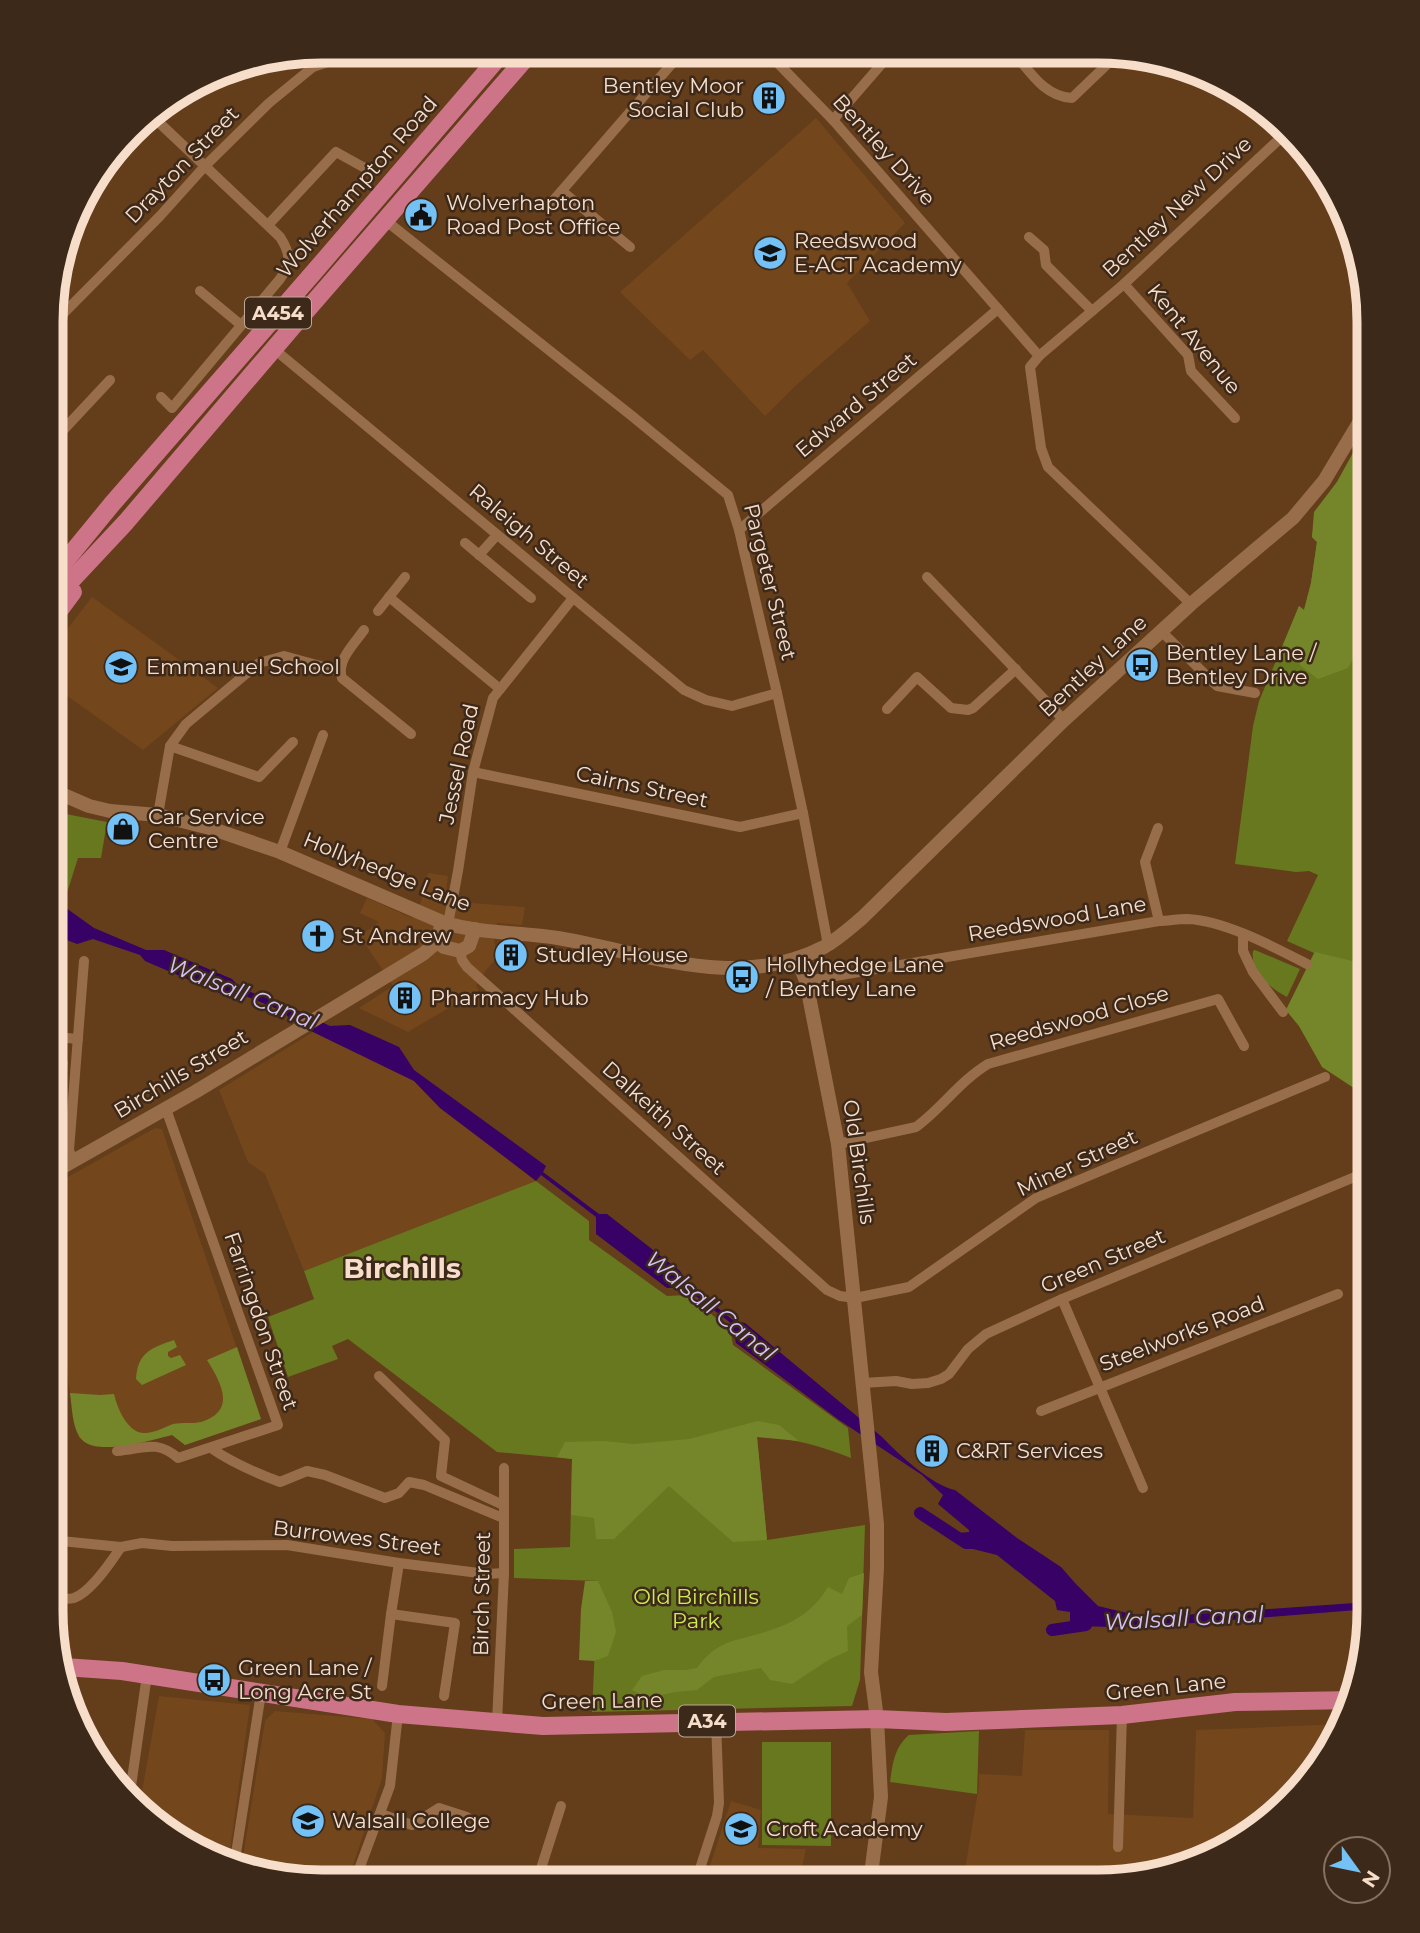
<svg xmlns="http://www.w3.org/2000/svg" width="1420" height="1933" font-family="Montserrat,sans-serif">
	<style>
		.built { fill: #74461c }
		.green { fill: #67781f }
		.forest { fill: #748629 }
		.water { fill: #370165 }
		.lines { fill: none; stroke-linecap: round; stroke-linejoin: round }
		.canal { stroke: #370165; stroke-width: 12 }
		.minor { stroke: #986d4a; stroke-width: 10 }
		.tertiary { stroke: #986d4a; stroke-width: 14 }
		.trunk { stroke: #cd7488; stroke-width: 18 }
		.labels { text-anchor: middle; stroke-width: 5; stroke-linejoin: round; paint-order: stroke }
		.shield { fill: #3c291a; stroke: #bfa896; stroke-width: 2 }
		.shield-label { font-size: 19px; font-weight: bold; fill: #f7decb }
		.poi-label { font-size: 21px; fill: #f7decb; stroke: #3c291a; text-anchor: start }
		.street-label { font-size: 21px; fill: #f7decb; stroke: #3c291a }
		.park-label { font-size: 21px; fill: #cdeb50; stroke: #3c291a }
		.water-label { font-size: 23px; font-style: italic; fill: #d2c2f5; stroke: #3c291a }
		.district-label { font-size: 28px; font-weight: bold; fill: #f7decb; stroke: #3c291a }
		.rim { fill: none; stroke: #f7decb; stroke-width: 9 }
	</style>
	<rect width="100%" height="100%" fill="#643d1a"/>
	<g class="built">
		<polygon points="816,118 905,223 847,283 870,321 794,387 765,416 703,350 690,360 620,292"/>
		<polygon points="92,597 218,688 143,750 52,685 52,649"/>
		<polygon points="428,873 448,876 445,901 525,907 522,925 497,923 494,940 497,958 486,970 476,986 479,990 408,1032 359,1008 393,986 360,936 379,922 360,913 367,898 412,918 421,902"/>
		<polygon points="313,1032 414,1081 440,1108 536,1181 304,1271 265,1174 248,1162 219,1090"/>
		<polygon points="155,1128 162,1129 261,1419 185,1445 172,1435 130,1445 94,1447 79,1438 74,1419 56,1297 51,1297 52,1186"/>
		<polygon points="159,1696 250,1705 229,1858 171,1836 139,1808"/>
		<polygon points="275,1711 372,1719 385,1733 382,1778 348,1880 287,1880 242,1863 265,1721"/>
		<polygon points="1342,1724 1323,1762 1277,1815 1218,1854 1099,1882 963,1882 979,1785 979,1774 1022,1776 1025,1730 1109,1730 1108,1814 1193,1818 1196,1730"/>
		<polygon points="731,1801 761,1810 758,1848 806,1849 799,1881 705,1881"/>
	</g>
	<g class="green">
		<polygon points="1369,424 1369,1098 1323,1066 1299,1026 1286,1010 1314,953 1287,941 1318,875 1309,871 1296,872 1235,864 1253,726 1259,701 1299,606 1304,610 1311,583 1317,542 1312,537 1315,516 1314,513 1337,482"/>
		<polygon points="52,808 66,814 107,822 101,858 78,858 66,896 52,894"/>
		<path d="M1255 950 1300 969 1287 997C1270 988 1250 972 1253 951Z"/>
		<polygon points="52,1050 61,1051 68,1062 61,1142 52,1141"/>
		<path d="M536 1181 589 1221V1240L667 1296 687 1295 730 1329 733 1345 848 1428 851 1458C820 1446 790 1437 757 1437L767 1540 865 1525 860 1680 852 1706 592 1712 598 1581 514 1578V1549L570 1547 572 1459 497 1452 348 1339 332 1346 338 1359 288 1377 268 1317 314 1299 304 1271Z"/>
		<path d="M979 1731 977 1794 890 1782C893 1763 894 1748 909 1735Z"/>
		<polygon points="762,1742 831,1742 831,1846 762,1845"/>
	</g>
	<g class="forest">
		<polygon points="1369,424 1369,634 1365,636 1348,668 1318,679 1302,667 1283,645 1299,606 1304,610 1311,583 1317,542 1312,537 1314,512 1337,482"/>
		<polygon points="1315,952 1369,965 1369,1098 1322,1067 1299,1026 1286,1010"/>
		<path d="M174 1340 177 1347 168 1352V1356L171 1358 180 1355 186 1365 142 1385 136 1379C138 1352 151 1348 174 1340Z"/>
		<path d="M237 1347 261 1419 185 1445 172 1435C151 1440 92 1459 79 1436 72 1424 72 1407 70 1393L100 1395 114 1394C117 1407 124 1424 136 1431 148 1437 162 1428 173 1424 182 1422 192 1424 201 1422 238 1411 220 1381 207 1360Z"/>
		<polygon points="758,1421 779,1425 799,1441 757,1437 767,1540 733,1542 669,1486 614,1539 596,1539 594,1518 571,1515 572,1459 557,1457 565,1442 604,1441 634,1444 689,1439"/>
		<path d="M864 1573 862 1615 847 1626 848 1651 830 1659 792 1684 770 1680 761 1668 714 1677 697 1690 675 1692 648 1698 632 1690 642 1676 664 1670H685L697 1668C719 1638 737 1642 768 1631 796 1622 813 1611 828 1587L842 1594 849 1578Z"/>
		<polygon points="585,1581 598,1581 612,1612 616,1632 608,1656 594,1661 579,1660 581,1609"/>
	</g>
	<path class="water" d="M52 902 66 908 94 928 146 950H164L232 979 240 988 288 1006 330 1026 350 1025 399 1047 414 1070 546 1166 543 1172 599 1214H607L680 1271 687 1283 734 1321 745 1323 882 1437C898 1454 933 1486 955 1490L1017 1538 1061 1567 1075 1583 1098 1606 1131 1614 1169 1616 1369 1602V1609L1194 1623 1112 1627 1079 1626 1052 1630 1069 1626 1070 1623V1612L1057 1610 1055 1601 997 1555 969 1548 958 1542 955 1538 958 1533 969 1532V1530L938 1504 943 1495 922 1475 839 1420 736 1343 732 1324 684 1287 667 1288 596 1234V1217L541 1175 536 1181 527 1174 440 1108 414 1081 313 1032 289 1019 285 1012 238 993 231 998 145 961 140 955 93 939 77 944 52 934Z"/>
	<g class="lines">
		<g class="canal">
			<polyline points="920,1513 966,1543 971,1543"/>
			<polyline points="1052,1630 1086,1625"/>
		</g>
		<g class="minor">
			<polyline points="767,52 833,120 1039,356 1030,367 1041,448 1048,467 1191,604"/>
			<path d="M1014 53C1030 72 1045 97 1072 98L1119 53"/>
			<polyline points="300,54 313,67"/>
			<path d="M150 114 280 237C291 254 291 263 280 279L172 408 161 397"/>
			<polyline points="833,120 892,52"/>
			<polyline points="562,191 630,247"/>
			<polyline points="552,202 682,52"/>
			<polyline points="385,220 632,416 728,495 739,530 777,693 803,813 828,945"/>
			<polyline points="268,225 336,152 372,172"/>
			<polyline points="1029,237 1044,250 1046,265 1092,311"/>
			<polyline points="1124,284 1188,355 1191,371 1235,418"/>
			<polyline points="200,291 241,325"/>
			<polyline points="53,324 160,216 205,166 269,103 313,67 340,58 351,51"/>
			<polyline points="274,349 684,690 706,700 732,706 777,693"/>
			<polyline points="1039,356 1124,284 1288,131"/>
			<polyline points="53,441 110,380"/>
			<polyline points="739,530 998,309"/>
			<polyline points="465,543 531,598"/>
			<polyline points="479,555 497,535"/>
			<polyline points="927,577 1064,720"/>
			<polyline points="389,597 500,689"/>
			<polyline points="378,611 405,577"/>
			<path d="M364 630C354 644 336 661 342 678L411 734"/>
			<polyline points="1161,631 1217,686 1255,693"/>
			<polyline points="887,709 917,677 951,708 968,710 973,708 1016,669"/>
			<polyline points="170,746 259,777 293,742"/>
			<polyline points="473,772 740,827 803,813"/>
			<polyline points="158,815 170,746 186,724 259,663 284,656 339,671"/>
			<polyline points="1158,828 1145,862 1159,921"/>
			<polyline points="280,852 323,735"/>
			<polyline points="448,924 458,871 473,772 493,698 573,598"/>
			<polyline points="1243,934 1243,951 1253,972 1283,1012"/>
			<polyline points="460,951 462,960 467,967 827,1290 840,1296 855,1298 909,1287 1036,1198 1325,1077"/>
			<path d="M806 981 1159 921C1168 921 1177 919 1187 919 1223 920 1274 947 1307 964"/>
			<polyline points="56,1037 78,1039"/>
			<path d="M838 1144 916 1127C942 1108 960 1081 988 1064L1218 999 1244 1046"/>
			<polyline points="73,1161 69,1150 84,961"/>
			<polyline points="1062,1299 1143,1488"/>
			<polyline points="379,1376 445,1440 441,1476 503,1505"/>
			<polyline points="863,1383 896,1381 912,1384 928,1383 941,1379 949,1374 968,1349 986,1334 1062,1299 1369,1171"/>
			<polyline points="1041,1411 1338,1294"/>
			<path d="M211 1448C232 1463 256 1473 280 1482L307 1471 325 1475 385 1498 399 1493 409 1482 424 1485 503 1518"/>
			<path d="M117 1451C143 1449 156 1439 178 1458L278 1425 166 1109"/>
			<polyline points="51,1540 121,1547 142,1543 172,1546 287,1545 399,1563 487,1574 504,1573"/>
			<polyline points="399,1563 391,1614 455,1623 444,1696"/>
			<path d="M51 1598C57 1598 68 1600 74 1598 91 1592 111 1562 121 1547"/>
			<polyline points="382,1686 391,1614"/>
			<polyline points="497,1722 504,1573 504,1468"/>
			<polyline points="129,1800 147,1675"/>
			<polyline points="381,1814 412,1825 439,1808 467,1817"/>
			<polyline points="1118,1847 1122,1715"/>
			<polyline points="235,1860 261,1693"/>
			<polyline points="355,1880 390,1786 398,1714"/>
			<polyline points="537,1881 561,1806"/>
			<polyline points="696,1881 717,1816 719,1803 716,1721"/>
		</g>
		<g class="tertiary">
			<path d="M52 790 89 806 110 811 158 815 210 828 280 852 442 922C479 934 520 932 558 938 647 953 738 992 824 947 838 939 850 928 862 918L1064 720 1191 604 1293 518 1324 481 1369 406"/>
			<polyline points="437,942 444,947 460,951 469,946 475,929"/>
			<polyline points="797,958 806,981 838,1144 877,1524 877,1568 871,1672 877,1719 881,1797 870,1882"/>
			<polyline points="52,1173 195,1092 423,954 437,942 442,922"/>
		</g>
		<g class="trunk">
			<polyline points="53,576 112,504 314,272 504,51"/>
			<polyline points="53,600 126,522 301,317 532,51"/>
			<polyline points="53,619 73,592"/>
			<polyline points="64,1667 122,1671 398,1714 543,1726 877,1719 946,1722 1122,1715 1235,1702 1354,1700"/>
		</g>
	</g>
	<defs>
		<g id="building-disc" transform="scale(1.75)"><circle r="9.5" fill="#73c1f5" stroke="#3c291a"/><path d="M-4-6H4V6H1V3H-1V6H-4ZM-2.5-4.3h1.7v1.8h-1.7ZM.8-4.3h1.7v1.8H.8ZM-2.5-1h1.7V.8h-1.7ZM.8-1h1.7V.8H.8Z" fill="#111"/></g>
		<g id="civic-disc" transform="scale(1.75)"><circle r="9.5" fill="#73c1f5" stroke="#3c291a"/><path d="M-.6-6.5H3V-4.5H.6V-3L4-1V1h2V6H-6V1h2V-1L-.6-3ZM-1.2 2.5V6h2.4V2.5Z" fill="#111"/></g>
		<g id="school-disc" transform="scale(1.75)"><circle r="9.5" fill="#73c1f5" stroke="#3c291a"/><path d="M0-5L7-2L0 1L-7-2ZM-4 1L0 2.5L4 1V4Q0 6-4 4Z" fill="#111"/></g>
		<g id="bus-disc" transform="scale(1.75)"><circle r="9.5" fill="#73c1f5" stroke="#3c291a"/><path d="M-5-6H5V4H4V6H2V4H-2V6H-4V4H-5ZM-3.5-4V0h7V-4ZM-3.5 1.2v1.5H-2V1.2ZM2 1.2v1.5H3.5V1.2Z" fill="#111"/></g>
		<g id="shop-disc" transform="scale(1.75)"><circle r="9.5" fill="#73c1f5" stroke="#3c291a"/><path d="M-5-2.5h2.3a2.7 3.5 0 0 1 5.4 0H5L5.5 6h-11ZM-1.5-2.5h3a1.5 2.3 0 0 0-3 0Z" fill="#111"/></g>
		<g id="church-disc" transform="scale(1.75)"><circle r="9.5" fill="#73c1f5" stroke="#3c291a"/><path d="M-1.2-6h2.4v3.5h3.3v2.4h-3.3V6h-2.4V-.1h-3.3v-2.4h3.3Z" fill="#111"/></g>
		<g id="university-disc" transform="scale(1.75)"><circle r="9.5" fill="#73c1f5" stroke="#3c291a"/><path d="M0-5L7-2L0 1L-7-2ZM-4 1L0 2.5L4 1V4Q0 6-4 4Z" fill="#111"/></g>
	</defs>
	<g fill-rule="evenodd">
		<use href="#building-disc" x="769" y="98"/>
		<use href="#civic-disc" x="421" y="215"/>
		<use href="#school-disc" x="770" y="253"/>
		<use href="#bus-disc" x="1142" y="665"/>
		<use href="#school-disc" x="121" y="667"/>
		<use href="#shop-disc" x="123" y="829"/>
		<use href="#church-disc" x="318" y="936"/>
		<use href="#building-disc" x="511" y="955"/>
		<use href="#bus-disc" x="742" y="977"/>
		<use href="#building-disc" x="405" y="998"/>
		<use href="#building-disc" x="932" y="1451"/>
		<use href="#bus-disc" x="214" y="1680"/>
		<use href="#university-disc" x="308" y="1821"/>
		<use href="#school-disc" x="741" y="1829"/>
	</g>
	<g class="labels">
		<g class="shield">
			<rect x="245" y="297.5" width="66" height="31" rx="5"/>
			<rect x="679" y="1705.5" width="56" height="31" rx="5"/>
		</g>
		<g class="shield-label">
			<text x="278" y="320">A454</text>
			<text x="707" y="1728">A34</text>
		</g>
		<g class="poi-label">
			<text x="744" y="93" text-anchor="end">Bentley Moor<tspan x="744" dy="24">Social Club</tspan></text>
			<text x="446" y="210">Wolverhapton<tspan x="446" dy="24">Road Post Office</tspan></text>
			<text x="794" y="248">Reedswood<tspan x="794" dy="24">E-ACT Academy</tspan></text>
			<text x="1166" y="660">Bentley Lane /<tspan x="1166" dy="24">Bentley Drive</tspan></text>
			<text x="146" y="674">Emmanuel School</text>
			<text x="148" y="824">Car Service<tspan x="148" dy="24">Centre</tspan></text>
			<text x="342" y="943">St Andrew</text>
			<text x="536" y="962">Studley House</text>
			<text x="766" y="972">Hollyhedge Lane<tspan x="766" dy="24">/ Bentley Lane</tspan></text>
			<text x="430" y="1005">Pharmacy Hub</text>
			<text x="956" y="1458">C&amp;RT Services</text>
			<text x="238" y="1675">Green Lane /<tspan x="238" dy="24">Long Acre St</tspan></text>
			<text x="332" y="1828">Walsall College</text>
			<text x="766" y="1836">Croft Academy</text>
		</g>
		<g class="street-label">
			<text transform="translate(884 150) rotate(48)" y="7">Bentley Drive</text>
			<text transform="translate(182 165) rotate(-46)" y="7">Drayton Street</text>
			<text transform="translate(357 187) rotate(-49)" y="7">Wolverhampton Road</text>
			<text transform="translate(1177 207) rotate(-43)" y="7">Bentley New Drive</text>
			<text transform="translate(1194 339) rotate(51)" y="7">Kent Avenue</text>
			<text transform="translate(856 405) rotate(-40)" y="7">Edward Street</text>
			<text transform="translate(529 536) rotate(40)" y="7">Raleigh Street</text>
			<text transform="translate(770 582) rotate(76)" y="7">Pargeter Street</text>
			<text transform="translate(1093 666) rotate(-43)" y="7">Bentley Lane</text>
			<text transform="translate(459 764) rotate(-78)" y="7">Jessel Road</text>
			<text transform="translate(642 787) rotate(12)" y="7">Cairns Street</text>
			<text transform="translate(387 872) rotate(22)" y="7">Hollyhedge Lane</text>
			<text transform="translate(1057 919) rotate(-10)" y="7">Reedswood Lane</text>
			<text transform="translate(1079 1018) rotate(-16)" y="7">Reedswood Close</text>
			<text transform="translate(181 1074) rotate(-31)" y="7">Birchills Street</text>
			<text transform="translate(664 1118) rotate(42)" y="7">Dalkeith Street</text>
			<text transform="translate(859 1162) rotate(82)" y="7">Old Birchills</text>
			<text transform="translate(1077 1163) rotate(-25)" y="7">Miner Street</text>
			<text transform="translate(1103 1261) rotate(-23)" y="7">Green Street</text>
			<text transform="translate(261 1321) rotate(71)" y="7">Farringdon Street</text>
			<text transform="translate(1182 1334) rotate(-21)" y="7">Steelworks Road</text>
			<text transform="translate(357 1538) rotate(7)" y="7">Burrowes Street</text>
			<text transform="translate(482 1594) rotate(-89)" y="7">Birch Street</text>
			<text transform="translate(1166 1687) rotate(-6)" y="7">Green Lane</text>
			<text transform="translate(602 1701) rotate(-1)" y="7">Green Lane</text>
		</g>
		<g class="park-label">
			<text x="696" y="1604">Old Birchills<tspan x="696" dy="24">Park</tspan></text>
		</g>
		<g class="water-label">
			<text transform="translate(243 993) rotate(22)" y="8">Walsall Canal</text>
			<text transform="translate(711 1306) rotate(39)" y="8">Walsall Canal</text>
			<text transform="translate(1184 1618) rotate(-3)" y="8">Walsall Canal</text>
		</g>
		<g class="district-label">
			<text x="402" y="1278">Birchills</text>
		</g>
	</g>
	<path d="M0 0H1420V1933H0ZM322 63H1098A259 259 0 0 1 1357 322V1611A259 259 0 0 1 1098 1870H322A259 259 0 0 1 63 1611V322A259 259 0 0 1 322 63Z" fill="#3c291a" fill-rule="evenodd"/>
	<path class="rim" d="M322 63H1098A259 259 0 0 1 1357 322V1611A259 259 0 0 1 1098 1870H322A259 259 0 0 1 63 1611V322A259 259 0 0 1 322 63Z"/>
	<g transform="translate(1357 1870) rotate(123)"><circle r="33" fill="#3c291a" stroke="#877161" stroke-width="2"/>
	<path d="M0-5L12 26L0 18L-12 26Z" fill="#73c1f5"/>
	<text y="-10" font-size="19" font-weight="bold" text-anchor="middle" fill="#f7decb">N</text>
	</g>
</svg>
